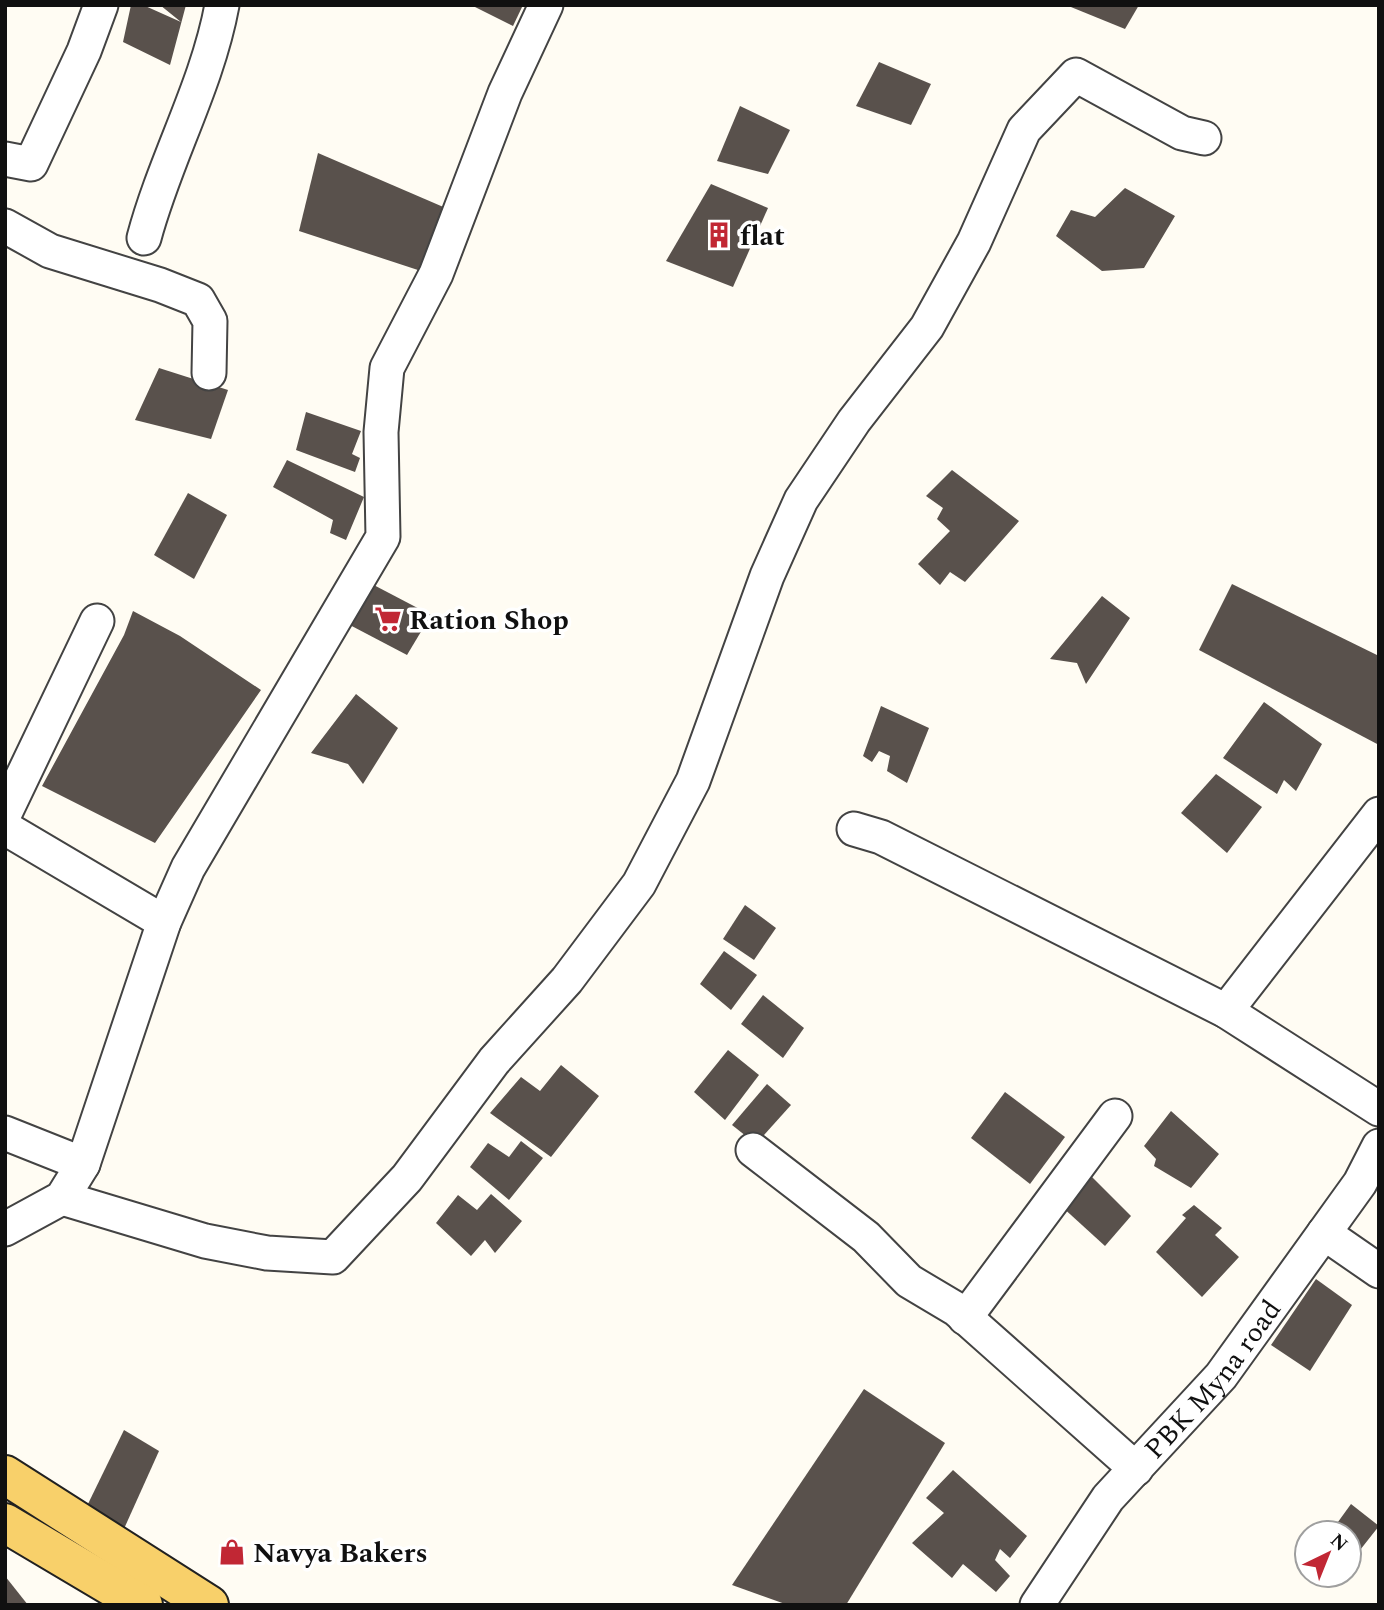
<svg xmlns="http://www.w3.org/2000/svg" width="1384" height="1610" font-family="Spectral,serif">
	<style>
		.building { fill: #59514c }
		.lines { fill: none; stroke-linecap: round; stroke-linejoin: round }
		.minor-casing { stroke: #434343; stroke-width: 37 }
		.major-casing { stroke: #212121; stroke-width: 42 }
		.minor { stroke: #fff; stroke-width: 33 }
		.major { stroke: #f8d06a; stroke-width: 38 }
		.labels { text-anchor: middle; stroke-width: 7; stroke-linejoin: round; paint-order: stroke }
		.poi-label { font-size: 28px; font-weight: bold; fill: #101010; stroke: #fff; text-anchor: start }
		.street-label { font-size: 28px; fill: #101010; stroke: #fff }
	</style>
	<rect width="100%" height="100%" fill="#fffcf3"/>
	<g class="building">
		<polygon points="131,5 143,5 181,22 160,5 186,5 170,65 123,42"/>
		<polygon points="471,5 523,5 513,26"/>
		<polygon points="1066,5 1139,5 1125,29"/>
		<polygon points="879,62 931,84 911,125 856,106"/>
		<polygon points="740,106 790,130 768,174 717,161"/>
		<polygon points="318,153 448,209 421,271 299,231"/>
		<polygon points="711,184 768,208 733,287 666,261"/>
		<polygon points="1125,188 1175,216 1144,268 1102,271 1056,236 1071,210 1095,217"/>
		<polygon points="159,368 228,390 211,439 135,420"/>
		<polygon points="306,412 361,431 352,454 360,458 355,472 296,450"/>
		<polygon points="287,460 364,497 346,540 330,533 333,520 273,487"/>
		<polygon points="952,470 1019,521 965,582 950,572 940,585 918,564 950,531 937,519 943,508 926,496"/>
		<polygon points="188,493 227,515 194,579 154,555"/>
		<polygon points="368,582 431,615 407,655 346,623"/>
		<polygon points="1232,584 1379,656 1379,745 1199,650"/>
		<polygon points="1102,596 1130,618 1086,684 1077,663 1050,659"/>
		<polygon points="133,611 180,636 261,690 155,843 42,786 124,635"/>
		<polygon points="356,694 398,728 363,784 348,764 311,753"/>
		<polygon points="1264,702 1322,744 1296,791 1284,780 1277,794 1223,758"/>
		<polygon points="881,706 929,728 907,783 887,771 890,756 879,751 872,762 863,756"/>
		<polygon points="1216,774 1262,807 1227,853 1181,813"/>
		<polygon points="745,905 776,928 754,960 723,939"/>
		<polygon points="724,951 757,975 731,1010 700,984"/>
		<polygon points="763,995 804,1028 783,1058 741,1024"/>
		<polygon points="728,1050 759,1075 725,1120 694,1092"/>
		<polygon points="561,1065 599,1096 551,1157 490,1113 521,1077 540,1091"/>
		<polygon points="767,1084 791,1105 756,1144 732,1125"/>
		<polygon points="1005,1092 1065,1137 1030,1184 971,1138"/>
		<polygon points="1171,1111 1219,1154 1191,1188 1154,1166 1156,1159 1144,1146"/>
		<polygon points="521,1141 543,1158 509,1200 470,1167 488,1143 509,1157"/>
		<polygon points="1088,1173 1131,1216 1105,1246 1060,1205"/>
		<polygon points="491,1194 522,1221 495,1253 485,1240 471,1256 436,1223 458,1195 477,1210"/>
		<polygon points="1194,1205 1222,1228 1215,1235 1239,1257 1202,1297 1156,1252 1186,1218 1182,1215"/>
		<polygon points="1316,1279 1352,1305 1310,1371 1271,1345"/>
		<polygon points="864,1389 945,1443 846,1605 788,1605 732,1585"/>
		<polygon points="124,1430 159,1451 123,1531 86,1508"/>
		<polygon points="953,1470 1027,1536 1010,1558 1000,1549 995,1560 1010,1576 996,1592 963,1564 952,1578 912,1543 944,1513 926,1498"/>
		<polygon points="1351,1504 1379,1526 1349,1564 1349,1533 1330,1533"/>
		<polygon points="5,1576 28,1605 5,1605"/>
	</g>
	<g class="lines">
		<g class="minor-casing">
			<g id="minor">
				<polyline points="5,159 31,164 84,51 101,5"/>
				<polyline points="5,226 50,251 160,285 198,300 210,321 209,373"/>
				<path d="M144 238C165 159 207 86 222 5"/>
				<polyline points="5,813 97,621"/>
				<polyline points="5,828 164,922"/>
				<polyline points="854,829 881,837 1226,1011 1379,1109"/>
				<polyline points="1226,1011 1379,814"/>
				<polyline points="5,1133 83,1164"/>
				<polyline points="753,1150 866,1237 909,1281 956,1309 1136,1469"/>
				<polyline points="62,1198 205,1241 267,1253 333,1257 407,1178 494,1061 567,980 639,884 693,781 767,576 801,500 854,421 927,327 974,242 1024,130 1076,75 1182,133 1204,138"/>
				<polyline points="5,1229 62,1198 83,1164 164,922 188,868 383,537 381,432 387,368 436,274 505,93 546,5"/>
				<polyline points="1324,1233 1379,1271"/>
				<polyline points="965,1318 1115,1116"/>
				<path id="s1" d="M1037 1605 1108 1498 1221 1376 1360 1183 1379 1146"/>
			</g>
		</g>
		<g class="major-casing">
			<g id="major">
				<polyline points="5,1475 209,1605"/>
				<polyline points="5,1523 143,1605"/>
			</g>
		</g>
		<use href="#minor" class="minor"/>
		<use href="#major" class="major"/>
	</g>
	<defs>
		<g id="building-bare" transform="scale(2.1)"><path d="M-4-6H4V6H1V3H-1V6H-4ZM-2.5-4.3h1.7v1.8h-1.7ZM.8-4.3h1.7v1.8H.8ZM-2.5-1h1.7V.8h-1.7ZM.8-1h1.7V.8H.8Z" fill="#c12734" stroke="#fff" stroke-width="2.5" paint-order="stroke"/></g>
		<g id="supermarket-bare" transform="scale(2.1)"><path d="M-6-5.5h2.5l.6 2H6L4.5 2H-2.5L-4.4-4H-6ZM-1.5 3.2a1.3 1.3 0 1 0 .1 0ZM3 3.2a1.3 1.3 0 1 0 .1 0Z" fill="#c12734" stroke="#fff" stroke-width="2.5" paint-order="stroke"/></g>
		<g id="shop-bare" transform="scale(2.1)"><path d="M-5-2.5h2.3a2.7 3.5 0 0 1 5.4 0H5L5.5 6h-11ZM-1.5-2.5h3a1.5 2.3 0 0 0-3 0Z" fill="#c12734" stroke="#fff" stroke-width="2.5" paint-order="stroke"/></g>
	</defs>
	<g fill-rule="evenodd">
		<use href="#building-bare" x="719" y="235"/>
		<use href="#supermarket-bare" x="388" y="619"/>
		<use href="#shop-bare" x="232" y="1552"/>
	</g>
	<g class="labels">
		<g class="poi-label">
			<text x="740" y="245">flat</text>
			<text x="409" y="629">Ration Shop</text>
			<text x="253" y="1562">Navya Bakers</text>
		</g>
		<g class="street-label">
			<text dy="10" stroke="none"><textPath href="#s1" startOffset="287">PBK Myna road</textPath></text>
		</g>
	</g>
	<rect width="1384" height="1610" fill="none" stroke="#101010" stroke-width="14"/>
	<g transform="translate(1328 1554) rotate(43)"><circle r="33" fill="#ffffff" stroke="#9f9f9f" stroke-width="2"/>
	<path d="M0-5L12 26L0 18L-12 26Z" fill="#c12734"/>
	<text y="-10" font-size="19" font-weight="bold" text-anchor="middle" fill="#101010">N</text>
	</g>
</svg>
